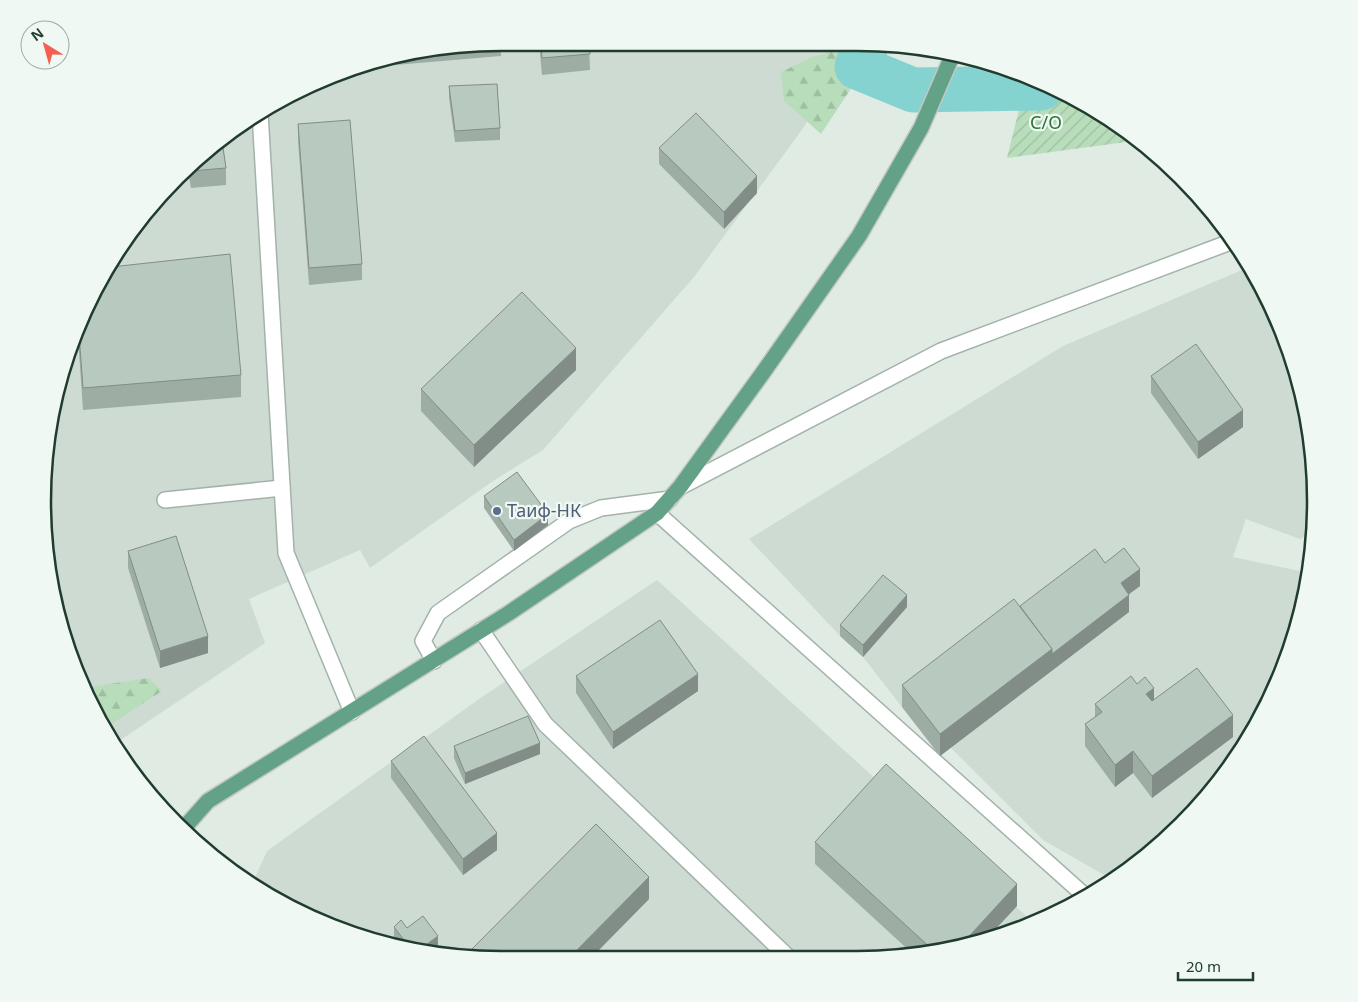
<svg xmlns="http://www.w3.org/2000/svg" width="1358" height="1002" font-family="'Noto Sans',sans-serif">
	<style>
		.built { fill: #cedbd3 }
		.forest { fill: url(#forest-firs) }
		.garden { fill: url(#garden-furrows) }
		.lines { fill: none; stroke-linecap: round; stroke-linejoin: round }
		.river { stroke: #85d3d0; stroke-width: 45 }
		.minor-casing { stroke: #a3b3aa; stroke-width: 18 }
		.major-casing { stroke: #c1c8c5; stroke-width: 18 }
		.minor { stroke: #fff; stroke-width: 15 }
		.major { stroke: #63a286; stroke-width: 15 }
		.wall { fill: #9eada4 }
		.shaded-wall { fill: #818d86 }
		.building { fill: #b8c9bf; stroke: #818d86 }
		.service-dot { fill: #5c6f8a; stroke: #f0f8f3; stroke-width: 2 }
		.labels { text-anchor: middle; stroke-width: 4.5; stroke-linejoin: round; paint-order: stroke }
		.park-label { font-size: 18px; fill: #297438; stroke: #f0f8f3 }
		.service-label { font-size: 18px; fill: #4e5e75; stroke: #f0f8f3; text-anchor: start }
		.rim { fill: none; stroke: #203c2f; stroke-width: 2.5 }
	</style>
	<defs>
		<pattern id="forest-firs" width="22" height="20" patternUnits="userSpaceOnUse" patternTransform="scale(1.25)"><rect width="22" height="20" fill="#b8ddbb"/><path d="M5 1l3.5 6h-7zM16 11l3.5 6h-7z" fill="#9ebfa1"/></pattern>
		<pattern id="garden-furrows" width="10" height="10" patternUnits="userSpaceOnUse" patternTransform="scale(1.25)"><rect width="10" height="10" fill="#b8ddbb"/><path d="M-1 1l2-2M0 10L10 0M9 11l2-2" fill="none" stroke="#9ebfa1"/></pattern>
	</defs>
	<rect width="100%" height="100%" fill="#e0ebe4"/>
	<g class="built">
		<polygon points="501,43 851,43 804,127 694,277 543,450 493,481 370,568 360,550 249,599 265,643 116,743 77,676 46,561 46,441 90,298 156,199 247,120 382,58"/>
		<polygon points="1249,267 1268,298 1300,382 1314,471 1313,531 1300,539 1246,519 1233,557 1309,573 1291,648 1254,730 1202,803 1136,865 1111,879 1043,840 950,747 940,756 863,657 840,636 749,539 1063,346"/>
		<polygon points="657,580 1034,923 917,956 471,958 382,944 272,898 252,884 267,851 479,699"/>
	</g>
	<g class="forest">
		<polygon points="832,43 881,43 821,134 784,101 781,72 812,57 826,54"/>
		<polygon points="148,678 162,691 107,727 84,688"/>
	</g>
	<polygon class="garden" points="1026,81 1111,120 1134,141 1007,158"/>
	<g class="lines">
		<polyline class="river" points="867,43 857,67 913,90 1041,88"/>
		<g class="minor-casing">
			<g id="minor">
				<polyline points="260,113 286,553 352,712"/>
				<polyline points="680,487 941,351 1233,241"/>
				<polyline points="165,500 282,488"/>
				<polyline points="657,513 1084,895"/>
				<polyline points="481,630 545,724 787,956"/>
				<polyline points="434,661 423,641 438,613 569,521 601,508 670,499"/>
			</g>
		</g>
		<g class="major-casing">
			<polyline id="major" points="183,829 208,801 509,613 657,513 680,487 762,374 859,236 921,128 953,54"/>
		</g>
		<use href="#minor" class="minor"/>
		<use href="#major" class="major"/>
	</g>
	<g class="wall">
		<polygon points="501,42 501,56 360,68 382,58"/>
		<polygon points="539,43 589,43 590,70 542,75"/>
		<polygon points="449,86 500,128 500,140 455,142 449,98"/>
		<polygon points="298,124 362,264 362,280 309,285 298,141"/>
		<polygon points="222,141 226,168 226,185 191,188 188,171"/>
		<polygon points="659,148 757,193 724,229 659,164"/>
		<polygon points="90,298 241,375 241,397 83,410 78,338"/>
		<polygon points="576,370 474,467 421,411 421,389"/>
		<polygon points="1151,376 1243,427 1198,459 1151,393"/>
		<polygon points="484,496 548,525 514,551 484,508"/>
		<polygon points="128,551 208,653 160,668 128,568"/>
		<polygon points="1105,563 1140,586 1129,594 1129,612 940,756 902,707 902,685 1020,606"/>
		<polygon points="907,607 863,657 840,636 840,625"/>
		<polygon points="576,676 698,691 613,749 576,693"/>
		<polygon points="1137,684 1154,700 1233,737 1152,798 1133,773 1115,787 1085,746 1085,724 1095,717 1095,704"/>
		<polygon points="454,746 540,754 465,784 454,758"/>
		<polygon points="391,761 497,850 463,875 391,778"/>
		<polygon points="815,842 1017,906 989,936 915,956 815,864"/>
		<polygon points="649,899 591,958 469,958 469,952"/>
		<polygon points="394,927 407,928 438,947 432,952 401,947 394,938"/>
	</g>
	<g class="shaded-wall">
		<polygon points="757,176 757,193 724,229 724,212"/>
		<polygon points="576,348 576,370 474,467 474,445"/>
		<polygon points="1243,410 1243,427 1198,459 1198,442"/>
		<polygon points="548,514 548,525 514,551 514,540"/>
		<polygon points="1140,569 1140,586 1121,600 1121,583"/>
		<polygon points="907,595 907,607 863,657 863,645"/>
		<polygon points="1129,595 1129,612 940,756 940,734 1052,649"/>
		<polygon points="208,636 208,653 160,668 160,651"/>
		<polygon points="698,674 698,691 613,749 613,732"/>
		<polygon points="1154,688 1154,710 1146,694"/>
		<polygon points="1233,715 1233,737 1152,798 1152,776"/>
		<polygon points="540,743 540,754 465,784 465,773"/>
		<polygon points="1133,751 1133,773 1115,787 1115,765"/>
		<polygon points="497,833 497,850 463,875 463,859"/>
		<polygon points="649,877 649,899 591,958 569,958"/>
		<polygon points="1017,884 1017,906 989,936 962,944"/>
		<polygon points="438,936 438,947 432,952 419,950"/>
	</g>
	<g class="building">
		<polygon points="541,43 589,43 590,54 542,58"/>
		<polygon points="497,84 500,128 455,131 449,86"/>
		<polygon points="696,113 757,176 724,212 659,148"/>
		<polygon points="350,120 362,264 309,268 298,124"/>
		<polygon points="222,141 226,168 191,171 190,169"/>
		<polygon points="230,254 241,375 83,388 79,334 90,298 111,267"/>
		<polygon points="522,292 576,348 474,445 421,389"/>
		<polygon points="1196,344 1243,410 1198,442 1151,376"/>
		<polygon points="517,472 548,514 514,540 484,496"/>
		<polygon points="176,536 208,636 160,651 128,551"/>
		<polygon points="1124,548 1140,569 1121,583 1129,595 1052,654 1052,649 1020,606 1095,549 1105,563"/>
		<polygon points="883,575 907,595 863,645 840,625"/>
		<polygon points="1014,599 1052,649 940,734 902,685"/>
		<polygon points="660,620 698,674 613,732 576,676"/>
		<polygon points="1197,668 1233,715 1152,776 1133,751 1115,765 1085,724 1102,712 1095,704 1131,676 1137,684 1145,677 1154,688 1146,694 1152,701"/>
		<polygon points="528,716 540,743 465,773 454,746"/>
		<polygon points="424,736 497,833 463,859 391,761"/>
		<polygon points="886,764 1017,884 962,944 934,951 815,842"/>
		<polygon points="596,824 649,877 569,958 475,958 469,952"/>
		<polygon points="1118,872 1123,872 1118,875"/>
		<polygon points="423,916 438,936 419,950 411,949 394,927 401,920 407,928"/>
	</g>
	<circle class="service-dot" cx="497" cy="511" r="5"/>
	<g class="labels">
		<g class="park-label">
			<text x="1046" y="129">С/О</text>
		</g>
		<g class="service-label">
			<text x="507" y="517">Таиф-НК</text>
		</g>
	</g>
	<path d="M0 0H1358V1002H0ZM501 51H857A450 450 0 0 1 1307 501V501A450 450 0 0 1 857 951H501A450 450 0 0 1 51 501V501A450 450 0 0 1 501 51Z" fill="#f0f8f3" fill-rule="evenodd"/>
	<path class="rim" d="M501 51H857A450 450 0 0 1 1307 501V501A450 450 0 0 1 857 951H501A450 450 0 0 1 51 501V501A450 450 0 0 1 501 51Z"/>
	<g transform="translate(45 45) rotate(323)"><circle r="24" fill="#f0f8f3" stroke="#9dada5"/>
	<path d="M0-4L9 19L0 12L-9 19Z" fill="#f65d53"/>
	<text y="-8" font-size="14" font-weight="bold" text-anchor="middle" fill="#203c2f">N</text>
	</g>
	<path d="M1178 972v8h75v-8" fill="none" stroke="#203c2f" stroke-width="2.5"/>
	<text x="1186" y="972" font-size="15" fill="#203c2f" stroke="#f0f8f3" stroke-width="4" paint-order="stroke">20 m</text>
</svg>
